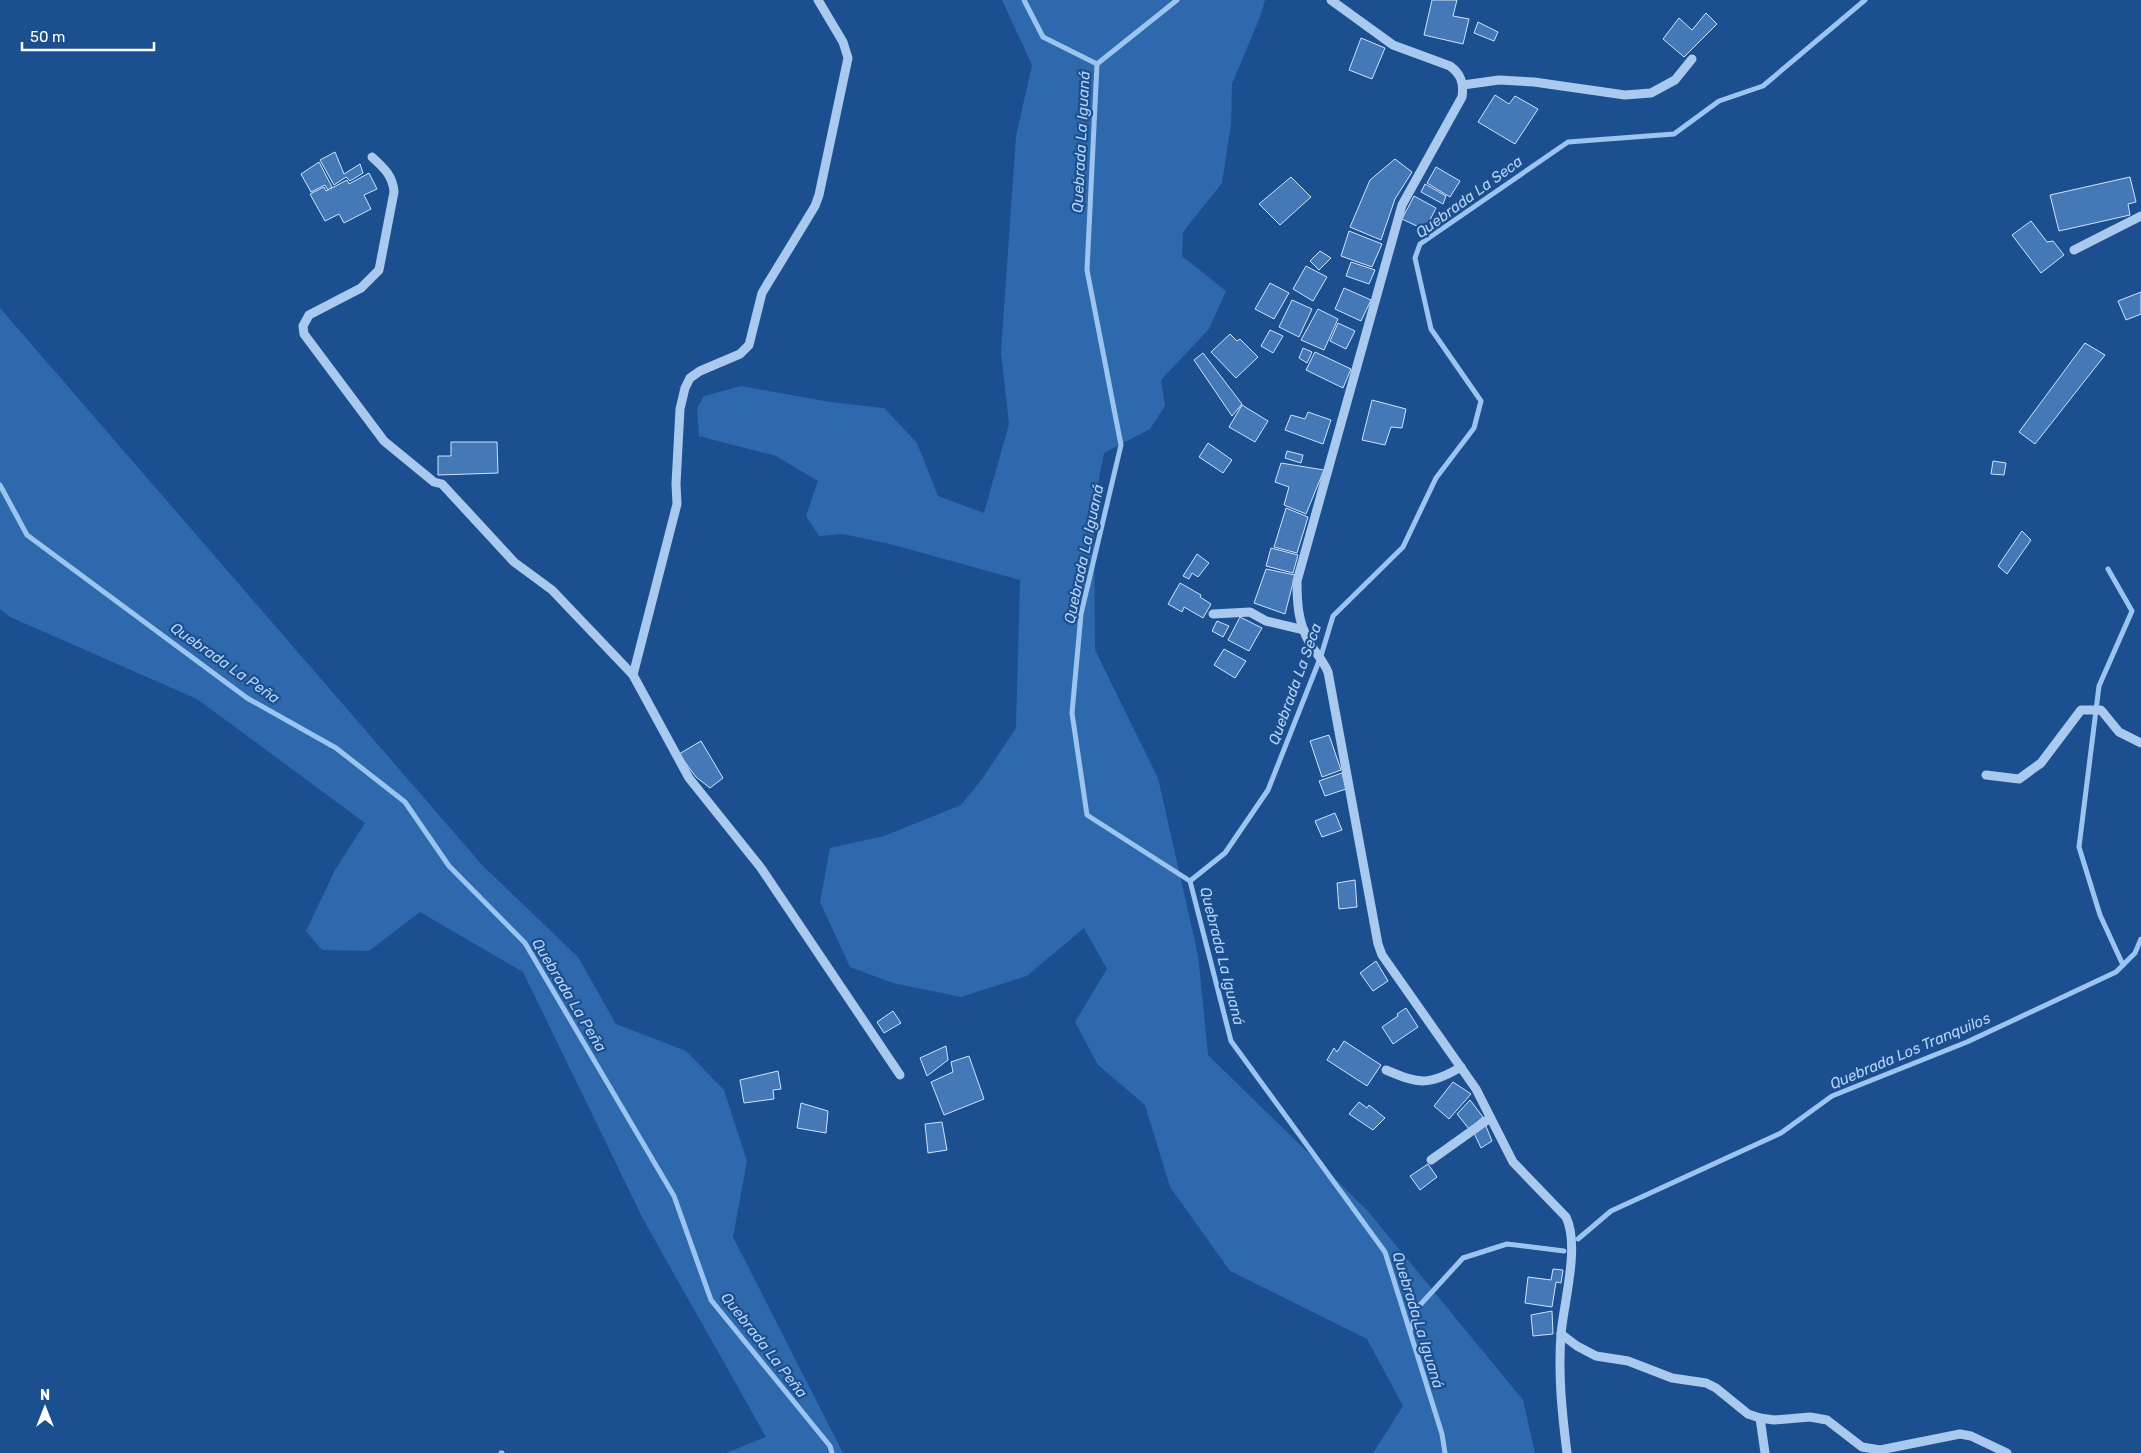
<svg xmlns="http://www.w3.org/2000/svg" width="2141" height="1453" font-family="Rubik,sans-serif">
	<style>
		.green { fill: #2e69ad }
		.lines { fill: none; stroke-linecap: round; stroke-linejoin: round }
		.stream { stroke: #9cc4f0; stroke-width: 5 }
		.building { fill: #4478b7; stroke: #cfe3fa }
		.minor { stroke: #a9c9ee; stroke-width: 9 }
		.labels { text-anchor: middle; stroke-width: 4.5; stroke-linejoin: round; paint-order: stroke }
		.water-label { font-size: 15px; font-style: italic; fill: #b5d3f5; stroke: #1b4f8f }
	</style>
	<rect width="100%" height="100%" fill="#1b4f8f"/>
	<g class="green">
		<polygon points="1002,0 1265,0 1260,17 1232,84 1231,124 1222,183 1183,232 1182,256 1226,291 1209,329 1161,380 1165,406 1150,429 1104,453 1094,505 1095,650 1158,778 1198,955 1208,1055 1367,1210 1523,1400 1535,1453 1373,1453 1403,1406 1367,1339 1230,1271 1170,1187 1145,1105 1098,1065 1075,1022 1107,969 1084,928 1027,976 961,997 893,983 850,967 820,902 830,848 884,836 961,805 982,779 1016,728 1020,580 894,545 843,534 819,536 806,516 818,481 776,456 699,436 697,408 704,396 741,386 830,402 884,408 917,443 938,496 984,513 1009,424 1001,352 1016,136 1032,65"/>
		<polygon points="0,308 483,866 578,957 616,1024 686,1051 724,1090 747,1161 733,1237 843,1453 726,1453 766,1437 643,1219 523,972 420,912 369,951 322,950 306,931 335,870 365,823 197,699 10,617 0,609"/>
	</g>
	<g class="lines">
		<g class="stream">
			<polyline points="1024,0 1043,37 1097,64 1087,270 1121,445 1081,614 1072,713 1087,815 1190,881 1231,1041 1385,1252 1442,1434 1445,1453"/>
			<polyline points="1097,64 1177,0"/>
			<polyline points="0,485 27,535 247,698 336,748 405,802 449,866 525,943 674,1196 711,1300 830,1446 832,1453"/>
			<polyline points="2108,569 2132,611 2099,686 2079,847 2100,915 2123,965"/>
			<polyline points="1190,881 1225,853 1268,790 1321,656 1333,616 1403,547 1436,478 1474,428 1481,401 1431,329 1415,258 1420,244 1568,142 1674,134 1719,101 1763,86 1865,0"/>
			<polyline points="1578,1239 1611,1211 1781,1133 1832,1096 1967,1042 2116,972 2135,953 2141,939"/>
			<polyline points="1410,1331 1420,1305 1463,1258 1507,1244 1564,1251"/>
			<polyline points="501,1453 502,1453"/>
		</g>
	</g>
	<g class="building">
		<polygon points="1432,0 1457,0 1453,16 1469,19 1463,44 1424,35"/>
		<polygon points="1706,13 1717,24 1684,57 1663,39 1679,18 1692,30"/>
		<polygon points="1478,22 1498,32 1494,41 1474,33"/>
		<polygon points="1361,38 1385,48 1372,79 1349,70"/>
		<polygon points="1495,95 1509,104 1515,96 1538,109 1515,144 1478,122"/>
		<polygon points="335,152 344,174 360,164 363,173 350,181 346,177 334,185 320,160"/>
		<polygon points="1395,159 1412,172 1395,199 1381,240 1350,227 1370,180"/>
		<polygon points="319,162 332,187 328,190 325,185 311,192 301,174"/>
		<polygon points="1436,167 1460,181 1450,197 1427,183"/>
		<polygon points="369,173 377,189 364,195 371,209 344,223 339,214 325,221 310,194 324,187 326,191 347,180 349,184"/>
		<polygon points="1291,177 1311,197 1280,225 1259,204"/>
		<polygon points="2130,177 2136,202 2128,204 2130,215 2059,231 2050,195"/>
		<polygon points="1425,184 1446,196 1443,204 1421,192"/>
		<polygon points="1414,196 1436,208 1425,230 1402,219"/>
		<polygon points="2031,221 2047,242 2053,241 2064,255 2041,273 2012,235"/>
		<polygon points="1349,231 1382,244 1372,267 1341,256"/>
		<polygon points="1320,251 1331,258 1319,270 1310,261"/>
		<polygon points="1351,262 1375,270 1369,284 1346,276"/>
		<polygon points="1306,266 1327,277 1313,301 1293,289"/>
		<polygon points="1270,283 1289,293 1274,319 1255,309"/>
		<polygon points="1344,288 1371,300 1361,321 1335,309"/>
		<polygon points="2141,292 2141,314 2126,320 2118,301"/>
		<polygon points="1292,300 1312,309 1299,337 1279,327"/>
		<polygon points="1318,309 1338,319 1324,350 1301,340"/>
		<polygon points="1338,323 1355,331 1346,349 1330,341"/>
		<polygon points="1270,330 1283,336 1273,353 1261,346"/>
		<polygon points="1230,334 1237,341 1240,339 1258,357 1236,378 1211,352"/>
		<polygon points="2085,343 2105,355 2035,444 2019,432"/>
		<polygon points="1303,348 1312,352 1307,363 1299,358"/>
		<polygon points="1315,352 1351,369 1343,388 1306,370"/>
		<polygon points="1203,353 1242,404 1232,416 1194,360"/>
		<polygon points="1372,400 1406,409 1402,428 1391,427 1385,445 1362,440"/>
		<polygon points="1242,405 1268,421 1255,442 1229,427"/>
		<polygon points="1308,412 1331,420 1323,444 1285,430 1291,415 1305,419"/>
		<polygon points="451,442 497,442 498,473 438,475 438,456 451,456"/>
		<polygon points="1208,443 1232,460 1223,473 1199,457"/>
		<polygon points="1287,451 1303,455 1301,463 1285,458"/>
		<polygon points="1993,461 2006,463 2004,475 1991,474"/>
		<polygon points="1281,463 1324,470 1306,514 1284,505 1289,487 1275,482"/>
		<polygon points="1286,508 1308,517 1297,553 1274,547"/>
		<polygon points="2022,531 2031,540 2007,574 1998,566"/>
		<polygon points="1271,548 1298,555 1293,573 1266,566"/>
		<polygon points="1197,554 1209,563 1198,577 1192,573 1189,579 1183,576"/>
		<polygon points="1266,569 1295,575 1285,614 1254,603"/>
		<polygon points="1180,583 1201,595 1200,597 1211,604 1203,618 1184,607 1182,612 1168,604"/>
		<polygon points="1240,617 1262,628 1249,651 1228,640"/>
		<polygon points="1217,621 1229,626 1223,637 1212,631"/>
		<polygon points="1224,649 1246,661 1235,678 1214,665"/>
		<polygon points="1329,735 1341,770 1322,777 1310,741"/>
		<polygon points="701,741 723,778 710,788 696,777 679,754"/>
		<polygon points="1342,773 1346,789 1325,796 1319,781"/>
		<polygon points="1335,813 1342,830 1322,837 1315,821"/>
		<polygon points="1355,880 1357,907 1339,909 1337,883"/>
		<polygon points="1376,961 1388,981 1373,991 1360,973"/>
		<polygon points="1406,1008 1418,1027 1393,1044 1382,1027 1398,1016 1397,1014"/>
		<polygon points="893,1011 901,1023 884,1033 877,1022"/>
		<polygon points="1344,1041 1381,1065 1367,1086 1327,1060 1334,1048 1337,1052"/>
		<polygon points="946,1046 948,1060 927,1076 920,1058"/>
		<polygon points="969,1056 984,1099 944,1115 931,1082 953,1072 951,1062"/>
		<polygon points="778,1071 781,1089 773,1090 774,1099 744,1103 740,1080"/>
		<polygon points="1453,1082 1471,1094 1449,1119 1434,1106"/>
		<polygon points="1470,1100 1483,1117 1469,1129 1457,1114"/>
		<polygon points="1359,1102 1367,1108 1369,1105 1385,1118 1373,1130 1349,1114"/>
		<polygon points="801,1103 828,1111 826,1133 797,1128"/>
		<polygon points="942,1122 947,1150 928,1153 925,1124"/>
		<polygon points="1485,1124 1492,1141 1481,1148 1474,1133"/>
		<polygon points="1428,1164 1437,1177 1420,1190 1410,1176"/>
		<polygon points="1553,1269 1563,1270 1561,1283 1556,1282 1552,1307 1525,1303 1528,1277 1551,1280"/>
		<polygon points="1552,1311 1553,1334 1533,1336 1531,1315"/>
	</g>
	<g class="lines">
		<g class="minor">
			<polyline points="818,0 843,42 848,58 819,195 815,206 762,293 749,345 740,354 700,371 690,378 685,388 680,409 676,484 677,504 633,675 689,778 761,868 900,1075"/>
			<path d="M1331 0 1393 45 1450 66C1461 74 1464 83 1462 97L1402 205 1297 581C1297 603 1298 622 1309 642 1315 652 1323 660 1328 672L1378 944 1382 955 1476 1089 1513 1162 1566 1217C1580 1246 1564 1301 1561 1334 1558 1375 1562 1413 1567 1453"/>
			<polyline points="1463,85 1499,80 1534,82 1625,95 1651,93 1675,80 1692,59"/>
			<path d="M372 157C384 168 393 176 394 192L379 270 361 288 309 315 303 326 304 334 384 441 434 482 442 484 514 562 552 590 633 675"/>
			<polyline points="2074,250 2141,216"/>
			<polyline points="1213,614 1250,612 1266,621 1304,630"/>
			<polyline points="1986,775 2019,779 2041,763 2081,710 2101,710 2119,732 2141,743"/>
			<path d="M1386 1070C1419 1084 1429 1086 1461 1067"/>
			<polyline points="1431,1160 1490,1118"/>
			<polyline points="1561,1334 1577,1346 1596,1356 1628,1361 1672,1378 1706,1383 1716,1388 1748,1414 1760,1418 1774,1420 1810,1417 1827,1420 1862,1447 1880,1450 1960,1434 1971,1436 2007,1453"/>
			<polyline points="1760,1418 1765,1453"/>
		</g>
	</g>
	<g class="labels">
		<g class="water-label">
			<text transform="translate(1081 142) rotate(-87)" y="5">Quebrada La Iguaná</text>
			<text transform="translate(1469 197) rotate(-36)" y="5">Quebrada La Seca</text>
			<text transform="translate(1084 554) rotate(-78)" y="5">Quebrada La Iguaná</text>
			<text transform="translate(225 663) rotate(35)" y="5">Quebrada La Peña</text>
			<text transform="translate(1295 684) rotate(-70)" y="5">Quebrada La Seca</text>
			<text transform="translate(1222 956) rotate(76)" y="5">Quebrada La Iguaná</text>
			<text transform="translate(569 995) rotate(59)" y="5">Quebrada La Peña</text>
			<text transform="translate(1910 1051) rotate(-23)" y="5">Quebrada Los Tranquilos</text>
			<text transform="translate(1418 1320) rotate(73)" y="5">Quebrada La Iguaná</text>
			<text transform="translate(764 1345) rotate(52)" y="5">Quebrada La Peña</text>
		</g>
	</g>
	<g transform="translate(45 1408)" stroke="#1b4f8f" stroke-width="4" paint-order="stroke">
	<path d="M0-4L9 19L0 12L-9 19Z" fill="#ffffff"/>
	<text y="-8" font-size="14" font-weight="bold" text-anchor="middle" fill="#ffffff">N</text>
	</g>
	<path d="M22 42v8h132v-8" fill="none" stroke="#ffffff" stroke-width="2.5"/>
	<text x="30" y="42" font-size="15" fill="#ffffff" stroke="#1b4f8f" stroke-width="4" paint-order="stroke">50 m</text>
</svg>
